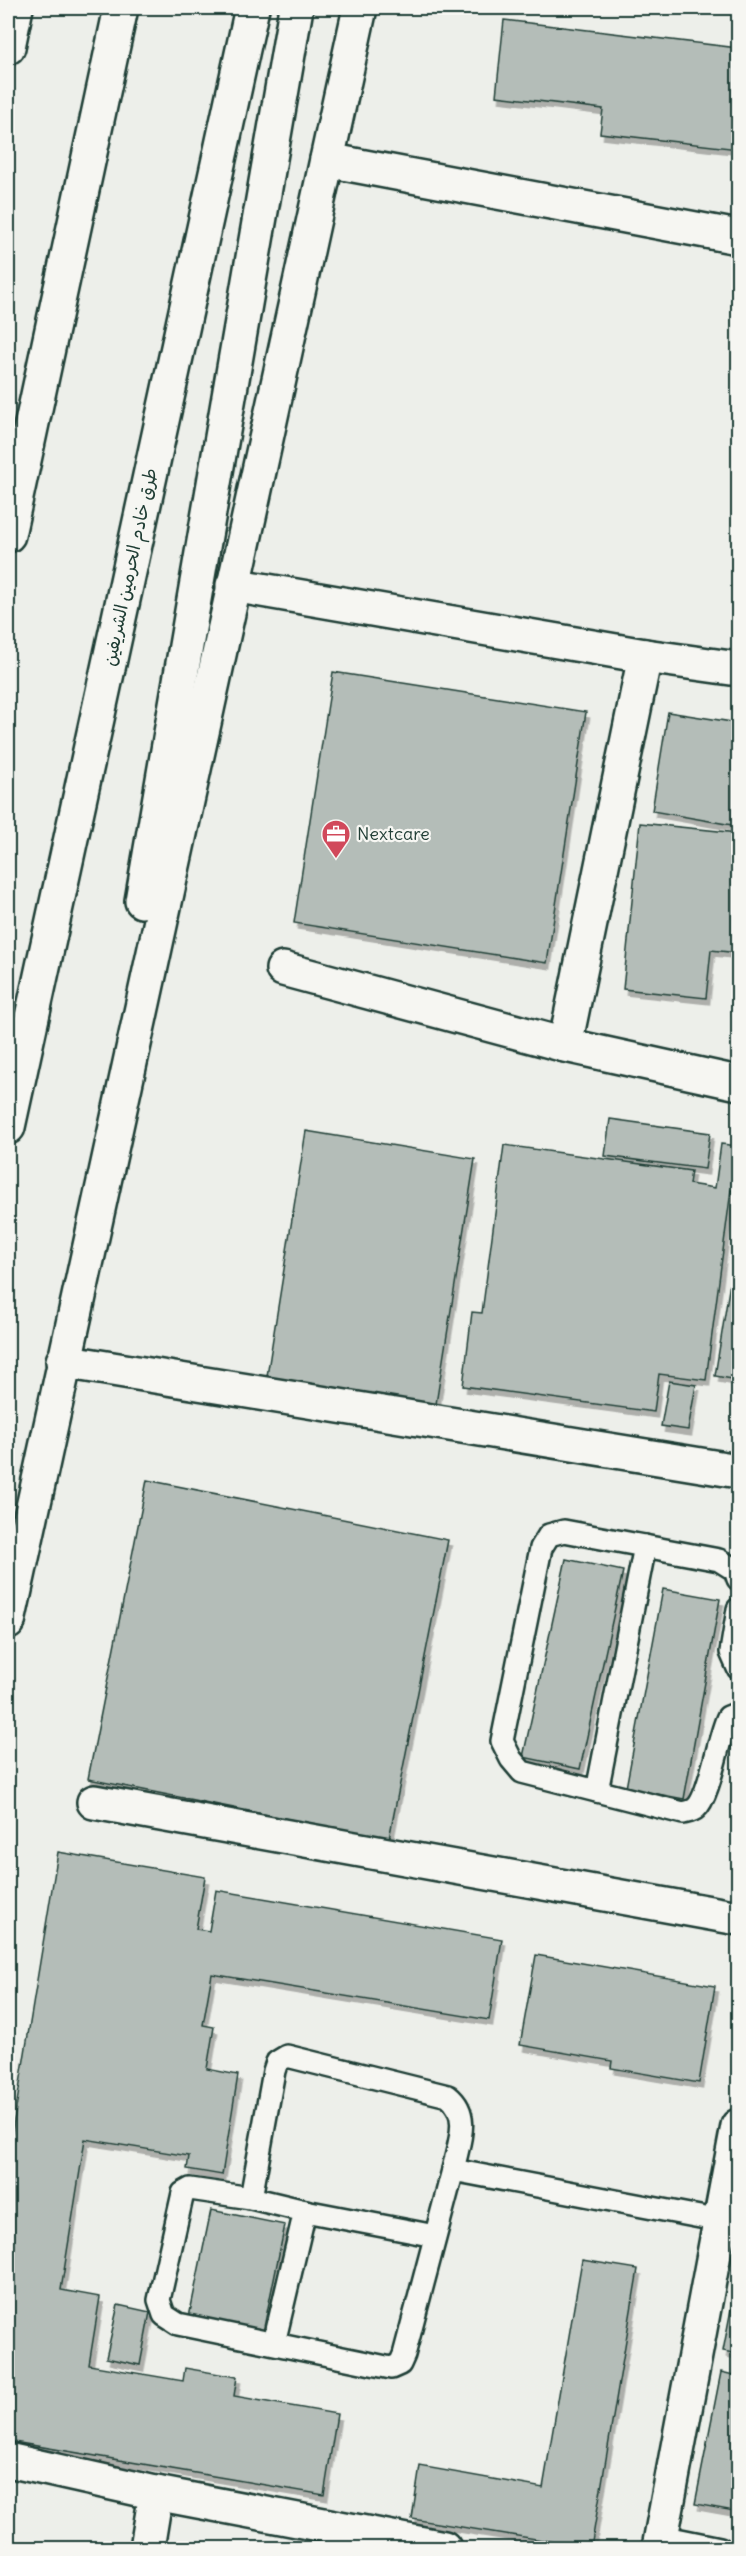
<svg xmlns="http://www.w3.org/2000/svg" width="746" height="2556" font-family="Delius,'Playpen Sans Arabic',sans-serif">
	<style>
		.building { fill: #b4bdb8; stroke: #1f3d34; stroke-width: 1.5; filter: url(#shadow) }
		.lines { fill: none; stroke-linecap: round; stroke-linejoin: round }
		.lane-casing { stroke: #1f3d34; stroke-width: 26 }
		.street-casing { stroke: #1f3d34; stroke-width: 38 }
		.primary-casing { stroke: #1f3d34; stroke-width: 38 }
		.highway-casing { stroke: #1f3d34; stroke-width: 38 }
		.lane { stroke: #f6f6f2; stroke-width: 21 }
		.street { stroke: #f6f6f2; stroke-width: 33 }
		.primary { stroke: #f6f6f2; stroke-width: 33 }
		.highway { stroke: #f6f6f2; stroke-width: 33 }
		.labels { text-anchor: middle; stroke-width: 4.5; stroke-linejoin: round; paint-order: stroke }
		.street-label { font-size: 18px; fill: #1f3d34; stroke: #f6f6f2 }
		.poi-label { font-size: 18px; fill: #1f3d34; stroke: #f6f6f2; text-anchor: start }
	</style>
	<defs>
		<filter id="shadow"><feDropShadow dx="3.5" dy="6" stdDeviation="0" flood-color="#0004"/></filter>
	</defs>
	<rect width="100%" height="100%" fill="#edefea"/>
	<filter id="ink" filterUnits="userSpaceOnUse"><feTurbulence type="fractalNoise" baseFrequency=".0167" numOctaves="2"/><feDisplacementMap in="SourceGraphic" scale="12" xChannelSelector="R" yChannelSelector="G"/><feConvolveMatrix kernelMatrix="1 2 1 2 8 2 1 2 1" color-interpolation-filters="sRGB"/></filter>
	<g filter="url(#ink)">
		<g class="building">
			<polygon points="504,20 738,48 738,149 600,133 603,109 496,96"/>
			<polygon points="333,672 586,712 547,963 294,923"/>
			<polygon points="668,712 738,723 738,826 652,811"/>
			<polygon points="640,823 738,833 738,1016 732,1016 738,953 711,950 706,998 623,989"/>
			<polygon points="610,1119 710,1133 705,1169 605,1156"/>
			<polygon points="306,1131 475,1159 433,1423 264,1395"/>
			<polygon points="721,1144 738,1146 738,1191 731,1190 706,1380 659,1374 654,1412 463,1386 472,1312 482,1313 504,1145 691,1171 689,1184 715,1188"/>
			<polygon points="738,1233 738,1380 715,1376"/>
			<polygon points="669,1381 696,1385 688,1430 661,1426"/>
			<polygon points="147,1480 448,1540 389,1839 88,1779"/>
			<polygon points="566,1559 623,1571 580,1769 523,1757"/>
			<polygon points="663,1589 720,1599 684,1799 626,1788"/>
			<polygon points="58,1852 205,1877 196,1929 209,1931 216,1890 502,1939 489,2020 212,1974 203,2025 214,2027 207,2069 238,2075 222,2175 187,2169 189,2156 85,2139 61,2290 100,2297 89,2365 183,2381 185,2368 237,2377 234,2396 337,2414 324,2495 8,2441 8,2157"/>
			<polygon points="536,1955 715,1986 699,2083 611,2068 612,2061 520,2045"/>
			<polygon points="211,2210 285,2225 262,2337 188,2322"/>
			<polygon points="582,2260 638,2269 591,2548 412,2519 420,2466 543,2488"/>
			<polygon points="738,2273 738,2354 723,2351"/>
			<polygon points="118,2305 150,2312 140,2365 106,2358"/>
			<polygon points="721,2372 738,2376 738,2486 734,2511 695,2504"/>
		</g>
		<g class="lines">
			<g class="lane-casing">
				<g id="lane">
					<path d="M738 1579 735 1570 719 1560 564 1531 549 1535 541 1548 502 1741 511 1759 522 1772 683 1813C687 1812 693 1811 696 1808 710 1796 718 1737 728 1717L738 1713"/>
					<polyline points="738,1609 731,1652 738,1668"/>
					<polyline points="597,1791 645,1546"/>
					<path d="M251 2198 274 2071 277 2062 287 2056 448 2096C472 2115 458 2144 453 2170"/>
					<polyline points="435,2236 305,2211 251,2198 190,2189 183,2193 159,2300 164,2315 178,2324 391,2368 400,2364 404,2355 453,2170 721,2221"/>
					<polyline points="274,2343 305,2211"/>
					<polyline points="661,2536 720,2548"/>
				</g>
			</g>
			<g class="street-casing">
				<g id="street">
					<polyline points="327,160 738,237"/>
					<polyline points="233,585 645,656 738,669"/>
					<polyline points="283,969 565,1045 738,1083"/>
					<polyline points="565,1045 645,656"/>
					<polyline points="63,1361 738,1471"/>
					<polyline points="94,1802 738,1918"/>
					<polyline points="8,2460 156,2493 444,2548"/>
					<polyline points="147,2548 156,2493"/>
					<polyline points="659,2548 738,2126"/>
				</g>
			</g>
			<g class="primary-casing">
				<g id="primary">
					<polyline points="8,47 16,8"/>
					<polyline points="142,901 296,8"/>
					<polyline points="8,1622 360,8"/>
				</g>
			</g>
			<g class="highway-casing">
				<g id="highway">
					<polyline points="8,535 121,8"/>
					<polyline points="8,1127 252,8"/>
				</g>
			</g>
			<use href="#lane" class="lane"/>
			<use href="#street" class="street"/>
			<use href="#primary" class="primary"/>
			<use href="#highway" class="highway"/>
		</g>
	</g>
	<defs>
		<g id="office-pin" transform="scale(1.5)"><path d="M0 17L-7.5 6A9.5 9.5 0 1 1 7.5 6Z" fill="#d1495b" stroke="#f6f6f2"/><path d="M-6-3h4V-5.5h4V-3h4V5H-6ZM-1-4.5V-3h2v-1.5ZM-6 0V1H6V0Z" fill="#fff"/></g>
	</defs>
	<g fill-rule="evenodd">
		<use href="#office-pin" x="336" y="834"/>
	</g>
	<g class="labels">
		<g class="street-label">
			<text transform="translate(130 567) rotate(-78)" y="6">طرق خادم الحرمين الشريفين</text>
		</g>
		<g class="poi-label">
			<text x="357" y="840">Nextcare</text>
		</g>
	</g>
	<rect width="746" height="2556" fill="none" stroke="#f6f6f2" stroke-width="30"/>
	<rect x="15" y="15" width="716" height="2526" fill="none" stroke="#1f3d34" stroke-width="2" filter="url(#ink)"/>
</svg>
